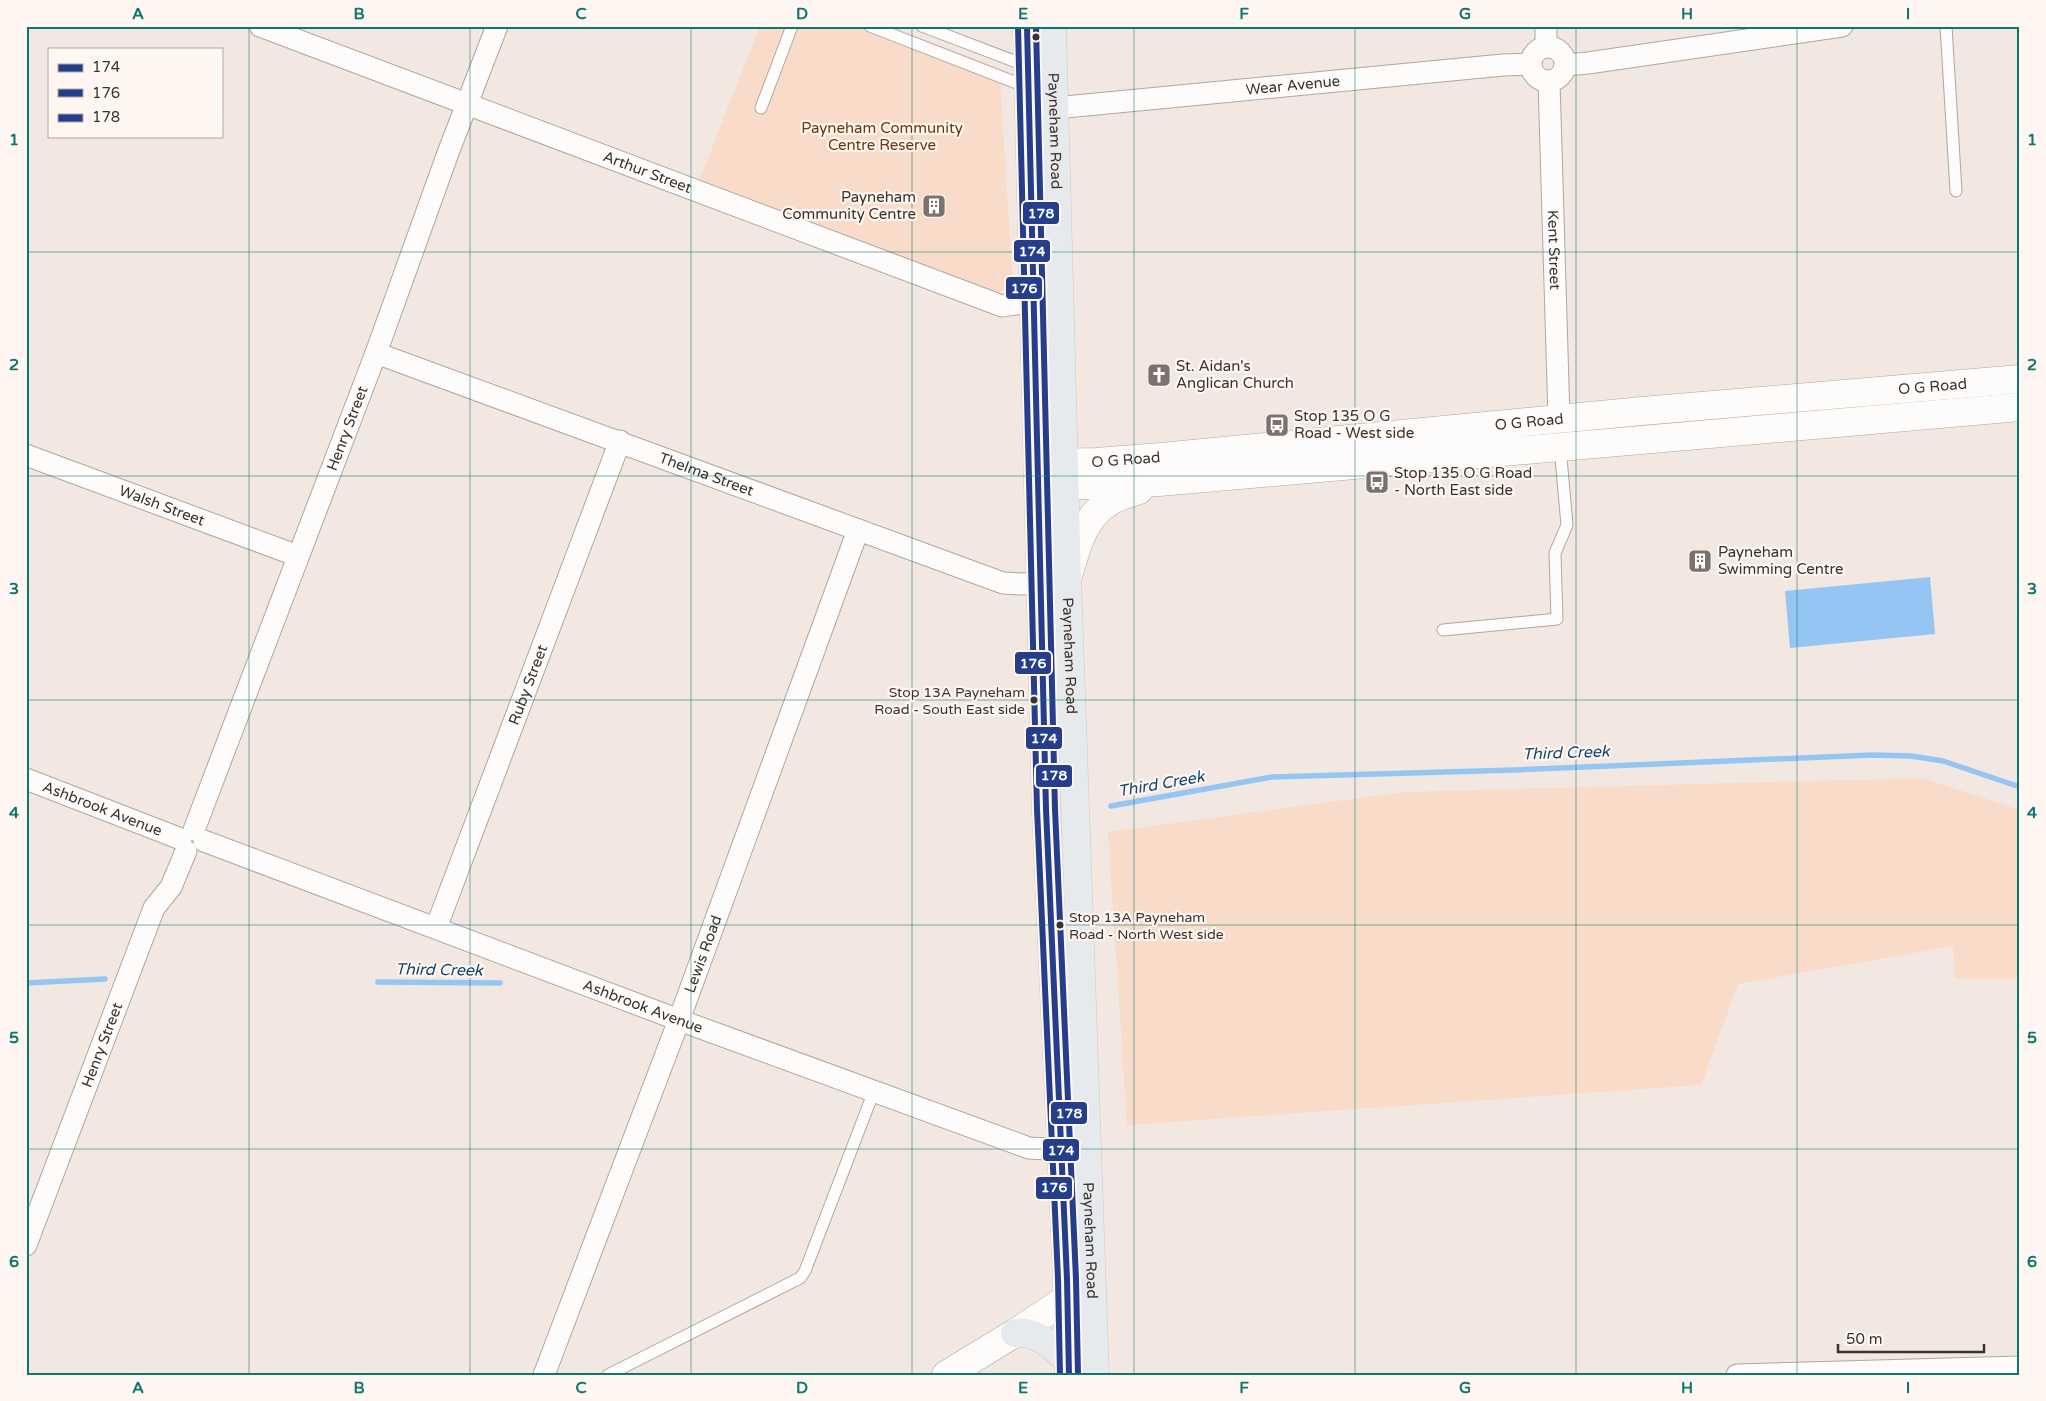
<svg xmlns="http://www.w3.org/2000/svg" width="2046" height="1401" font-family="'Varela Round',sans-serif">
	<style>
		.green { fill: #f8dbc8 }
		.water { fill: #95c6f3 }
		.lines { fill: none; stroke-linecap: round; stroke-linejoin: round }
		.stream { stroke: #95c6f3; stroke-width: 5.5 }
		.lane-casing { stroke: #aea6a1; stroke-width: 13 }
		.street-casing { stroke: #aea6a1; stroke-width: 23 }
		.secondary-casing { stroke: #aea6a1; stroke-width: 29 }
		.primary-casing { stroke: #ccc6c3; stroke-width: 29 }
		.lane { stroke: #fdfcfa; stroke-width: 11 }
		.street { stroke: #fdfcfa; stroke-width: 21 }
		.secondary { stroke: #fdfcfa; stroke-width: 28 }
		.primary { stroke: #e7eaec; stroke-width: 28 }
		.bus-1-casing { stroke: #fff6f1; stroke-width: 10 }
		.bus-2-casing { stroke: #fff6f1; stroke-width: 10 }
		.bus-3-casing { stroke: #fff6f1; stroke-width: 10 }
		.bus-1 { stroke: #243e8c; stroke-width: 6 }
		.bus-2 { stroke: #243e8c; stroke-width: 6 }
		.bus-3 { stroke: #243e8c; stroke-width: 6 }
		.grid { fill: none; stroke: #0f766e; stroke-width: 1; stroke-opacity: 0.55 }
		.bus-dot { fill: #3b332e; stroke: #fff6f1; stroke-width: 2 }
		.labels { text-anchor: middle; stroke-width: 4.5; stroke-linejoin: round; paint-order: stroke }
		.bus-label { font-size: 14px; fill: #3b332e; stroke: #fff6f1; text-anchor: end }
		.street-label { font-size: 15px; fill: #3b332e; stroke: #fff6f1 }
		.park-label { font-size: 15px; fill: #6c370a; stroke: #fff6f1 }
		.poi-label { font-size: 15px; fill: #3b332e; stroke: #fff6f1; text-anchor: start }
		.water-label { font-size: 16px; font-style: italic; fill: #0e4571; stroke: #fff6f1 }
		.line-badge { stroke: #fff6f1; stroke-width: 2 }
		.badge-label { font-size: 14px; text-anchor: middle; font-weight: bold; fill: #fff }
		.neatline { fill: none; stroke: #0f766e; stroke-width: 2 }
		.grid-label { font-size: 16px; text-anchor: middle; font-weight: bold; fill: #0f766e }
	</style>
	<rect width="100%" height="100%" fill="#f3e8e1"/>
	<g class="green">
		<polygon points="760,26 888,26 999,68 1013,285 998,293 699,181"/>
		<polygon points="1923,778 2020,810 2020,979 1955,978 1953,946 1738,984 1701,1085 1127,1125 1108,832 1404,792"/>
	</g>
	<polygon class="water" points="1930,577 1935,634 1790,648 1785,591"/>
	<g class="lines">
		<g class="stream">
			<polyline points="1111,806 1272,777 1514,770 1872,755 1911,756 1943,761 2020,787"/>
			<polyline points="378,982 500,983"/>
			<polyline points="26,983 105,979"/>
		</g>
		<g class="lane-casing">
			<g id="lane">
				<polyline points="870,26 1027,87"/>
				<polyline points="922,26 1027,66"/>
				<polyline points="1946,26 1956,191"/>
				<polyline points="761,108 792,26"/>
				<polyline points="1443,630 1557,619 1555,553 1567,525 1560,447"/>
				<polyline points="608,1375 800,1278 805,1271 874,1091"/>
			</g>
		</g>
		<g class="street-casing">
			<g id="street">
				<path id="s1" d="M260 26 1002 306 1035 301"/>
				<polyline points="1546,47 1546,26"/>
				<circle cx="1548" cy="64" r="17"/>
				<polyline points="1565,65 1588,63 1842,26"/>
				<path id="s2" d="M1549 81 1559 419"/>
				<path id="s3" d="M1055 108 1503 65 1531 64"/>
				<path id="s4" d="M376 353 1003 583 1021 584 1041 583"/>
				<path id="s5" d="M26 455 298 556"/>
				<path id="s6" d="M26 779 181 839"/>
				<path id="s7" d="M194 830 376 353 448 153 497 26"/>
				<path id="s8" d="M204 841 679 1020 1029 1148 1048 1149 1075 1146"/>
				<path id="s9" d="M436 928 620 441"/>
				<path id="s10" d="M26 1245 154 908 171 887 186 851"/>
				<path id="s11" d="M544 1375 679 1020 858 530"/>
				<polyline points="1737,1375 2020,1367"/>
			</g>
		</g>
		<g class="secondary-casing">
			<g id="secondary">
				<path id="s12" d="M1040 463 1096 462 1161 457 1642 411 2020 379"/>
				<polyline points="1042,487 1159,482 2020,407"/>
				<path d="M1068 576C1076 551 1082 520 1106 504 1115 497 1128 494 1139 490"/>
				<polyline points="946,1375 1015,1333 1068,1298"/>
			</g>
		</g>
		<g class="primary-casing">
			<g id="primary">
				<polyline points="1027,26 1046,809 1067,1279 1069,1375"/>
				<path id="s13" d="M1052 26 1067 578 1095 1375"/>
				<path d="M1015 1333C1038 1330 1054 1348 1069 1361"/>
			</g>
		</g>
		<use href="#lane" class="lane"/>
		<use href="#street" class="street"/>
		<use href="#secondary" class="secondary"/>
		<use href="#primary" class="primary"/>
		<g class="bus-1-casing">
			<polyline id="bus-1" points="1027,26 1046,809 1067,1279 1069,1375"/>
		</g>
		<g class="bus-2-casing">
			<polyline id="bus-2" points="1018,26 1037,809 1058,1279 1060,1375"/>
		</g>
		<g class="bus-3-casing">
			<polyline id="bus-3" points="1036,26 1055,809 1076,1279 1078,1375"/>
		</g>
		<use href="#bus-1" class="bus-1"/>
		<use href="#bus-2" class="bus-2"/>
		<use href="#bus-3" class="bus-3"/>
	</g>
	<path class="grid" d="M249 26V1375M470 26V1375M691 26V1375M912 26V1375M1134 26V1375M1355 26V1375M1576 26V1375M1797 26V1375M26 252H2020M26 476H2020M26 700H2020M26 925H2020M26 1149H2020"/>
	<defs>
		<g id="building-square" transform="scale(1.25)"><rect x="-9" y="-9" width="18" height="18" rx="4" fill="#7b726d" stroke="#fff6f1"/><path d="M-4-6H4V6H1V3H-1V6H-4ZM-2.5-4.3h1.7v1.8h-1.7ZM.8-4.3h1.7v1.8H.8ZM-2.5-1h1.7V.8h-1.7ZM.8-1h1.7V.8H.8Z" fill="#fff"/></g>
		<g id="church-square" transform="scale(1.25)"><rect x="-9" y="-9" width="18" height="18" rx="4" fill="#7b726d" stroke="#fff6f1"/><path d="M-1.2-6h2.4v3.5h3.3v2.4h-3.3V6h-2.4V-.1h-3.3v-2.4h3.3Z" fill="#fff"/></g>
		<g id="bus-square" transform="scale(1.25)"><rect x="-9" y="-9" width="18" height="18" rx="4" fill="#7b726d" stroke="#fff6f1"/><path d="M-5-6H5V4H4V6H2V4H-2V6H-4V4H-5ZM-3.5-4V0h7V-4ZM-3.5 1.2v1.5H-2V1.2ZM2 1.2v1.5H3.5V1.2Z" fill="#fff"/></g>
	</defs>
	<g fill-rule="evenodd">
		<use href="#building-square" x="934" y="206"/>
		<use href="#church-square" x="1159" y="375"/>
		<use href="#bus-square" x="1277" y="425"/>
		<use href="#bus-square" x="1377" y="482"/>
		<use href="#building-square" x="1700" y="561"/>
	</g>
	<g class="bus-dot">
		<circle cx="1036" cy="37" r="4.5"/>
		<circle cx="1034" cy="700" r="4.5"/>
		<circle cx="1060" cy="925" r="4.5"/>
	</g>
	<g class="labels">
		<g class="bus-label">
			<text x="1025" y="697">Stop 13A Payneham<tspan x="1025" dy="17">Road - South East side</tspan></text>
			<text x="1069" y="922" text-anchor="start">Stop 13A Payneham<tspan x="1069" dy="17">Road - North West side</tspan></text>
		</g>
		<g class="street-label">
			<text dy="5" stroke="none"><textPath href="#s3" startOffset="239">Wear Avenue</textPath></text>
			<text dy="5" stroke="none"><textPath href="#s13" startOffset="105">Payneham Road</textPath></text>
			<text dy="5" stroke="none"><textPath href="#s1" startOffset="414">Arthur Street</textPath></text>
			<text dy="5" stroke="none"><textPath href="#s2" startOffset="169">Kent Street</textPath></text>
			<text dy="5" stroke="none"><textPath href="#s12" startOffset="896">O G Road</textPath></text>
			<text dy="5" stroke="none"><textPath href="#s12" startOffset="491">O G Road</textPath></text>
			<text dy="5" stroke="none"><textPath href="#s7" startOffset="430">Henry Street</textPath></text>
			<text dy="5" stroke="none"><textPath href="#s12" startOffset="86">O G Road</textPath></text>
			<text dy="5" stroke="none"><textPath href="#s4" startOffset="352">Thelma Street</textPath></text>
			<text dy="5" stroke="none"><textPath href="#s5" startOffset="145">Walsh Street</textPath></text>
			<text dy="5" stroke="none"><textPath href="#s13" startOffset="630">Payneham Road</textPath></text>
			<text dy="5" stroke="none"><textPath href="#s9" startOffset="260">Ruby Street</textPath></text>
			<text dy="5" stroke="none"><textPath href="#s6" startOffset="82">Ashbrook Avenue</textPath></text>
			<text dy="5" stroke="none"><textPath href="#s11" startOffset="450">Lewis Road</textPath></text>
			<text dy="5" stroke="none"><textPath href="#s8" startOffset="469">Ashbrook Avenue</textPath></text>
			<text dy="5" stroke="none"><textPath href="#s10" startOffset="214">Henry Street</textPath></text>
			<text dy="5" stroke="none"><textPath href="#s13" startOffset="1215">Payneham Road</textPath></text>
		</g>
		<g class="park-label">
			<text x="882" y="133">Payneham Community<tspan x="882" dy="17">Centre Reserve</tspan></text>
		</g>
		<g class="poi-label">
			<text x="916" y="202" text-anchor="end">Payneham<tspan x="916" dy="17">Community Centre</tspan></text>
			<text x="1176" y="371">St. Aidan's<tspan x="1176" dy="17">Anglican Church</tspan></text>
			<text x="1294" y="421">Stop 135 O G<tspan x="1294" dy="17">Road - West side</tspan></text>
			<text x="1394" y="478">Stop 135 O G Road<tspan x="1394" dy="17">- North East side</tspan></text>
			<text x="1718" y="557">Payneham<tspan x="1718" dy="17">Swimming Centre</tspan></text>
		</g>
		<g class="water-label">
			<text transform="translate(1566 752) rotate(-2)" y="6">Third Creek</text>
			<text transform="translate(1161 783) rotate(-10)" y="6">Third Creek</text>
			<text transform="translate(439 969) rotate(1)" y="6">Third Creek</text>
		</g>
	</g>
	<g class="line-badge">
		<rect x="1022" y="201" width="38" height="24" rx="5" fill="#243e8c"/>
		<rect x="1013" y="239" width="38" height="24" rx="5" fill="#243e8c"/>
		<rect x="1005" y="276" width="38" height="24" rx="5" fill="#243e8c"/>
		<rect x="1014" y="651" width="38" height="24" rx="5" fill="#243e8c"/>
		<rect x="1025" y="726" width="38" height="24" rx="5" fill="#243e8c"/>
		<rect x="1035" y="764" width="38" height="24" rx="5" fill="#243e8c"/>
		<rect x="1050" y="1101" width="38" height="24" rx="5" fill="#243e8c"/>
		<rect x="1042" y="1138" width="38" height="24" rx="5" fill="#243e8c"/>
		<rect x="1035" y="1176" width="38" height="24" rx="5" fill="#243e8c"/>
	</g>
	<g class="badge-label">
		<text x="1041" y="218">178</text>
		<text x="1032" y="256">174</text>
		<text x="1024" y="293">176</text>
		<text x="1033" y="668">176</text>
		<text x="1044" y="743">174</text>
		<text x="1054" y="780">178</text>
		<text x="1069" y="1118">178</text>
		<text x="1061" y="1155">174</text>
		<text x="1054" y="1192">176</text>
	</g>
	<rect width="2046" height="1401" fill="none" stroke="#fff6f1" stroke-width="55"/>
	<rect x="48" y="48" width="175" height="90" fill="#fff6f1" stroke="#b1a8a3"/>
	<rect x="58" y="64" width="25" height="8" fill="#243e8c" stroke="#b1a8a3"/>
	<text x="92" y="72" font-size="15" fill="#3b332e">174</text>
	<rect x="58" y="89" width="25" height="8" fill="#243e8c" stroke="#b1a8a3"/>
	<text x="92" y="98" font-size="15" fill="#3b332e">176</text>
	<rect x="58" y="114" width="25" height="8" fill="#243e8c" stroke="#b1a8a3"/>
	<text x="92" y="122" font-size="15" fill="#3b332e">178</text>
	<path d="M1838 1344v8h146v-8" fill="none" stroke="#3b332e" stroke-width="2.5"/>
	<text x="1846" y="1344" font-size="15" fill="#3b332e" stroke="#fff6f1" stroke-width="4" paint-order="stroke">50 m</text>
	<rect x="28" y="28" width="1990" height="1346" class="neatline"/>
	<g class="grid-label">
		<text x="138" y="19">A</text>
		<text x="359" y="19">B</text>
		<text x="581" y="19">C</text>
		<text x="802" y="19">D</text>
		<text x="1023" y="19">E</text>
		<text x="1244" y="19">F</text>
		<text x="1465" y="19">G</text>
		<text x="1687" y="19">H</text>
		<text x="1908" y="19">I</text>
		<text x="14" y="145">1</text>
		<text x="2032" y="145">1</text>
		<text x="14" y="370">2</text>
		<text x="2032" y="370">2</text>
		<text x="14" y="594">3</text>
		<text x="2032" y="594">3</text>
		<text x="14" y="818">4</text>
		<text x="2032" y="818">4</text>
		<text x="14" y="1043">5</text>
		<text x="2032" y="1043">5</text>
		<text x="14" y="1267">6</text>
		<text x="2032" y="1267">6</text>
		<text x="138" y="1393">A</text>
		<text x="359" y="1393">B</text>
		<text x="581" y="1393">C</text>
		<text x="802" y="1393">D</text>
		<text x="1023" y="1393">E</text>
		<text x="1244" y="1393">F</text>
		<text x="1465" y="1393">G</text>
		<text x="1687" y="1393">H</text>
		<text x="1908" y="1393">I</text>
	</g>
</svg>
